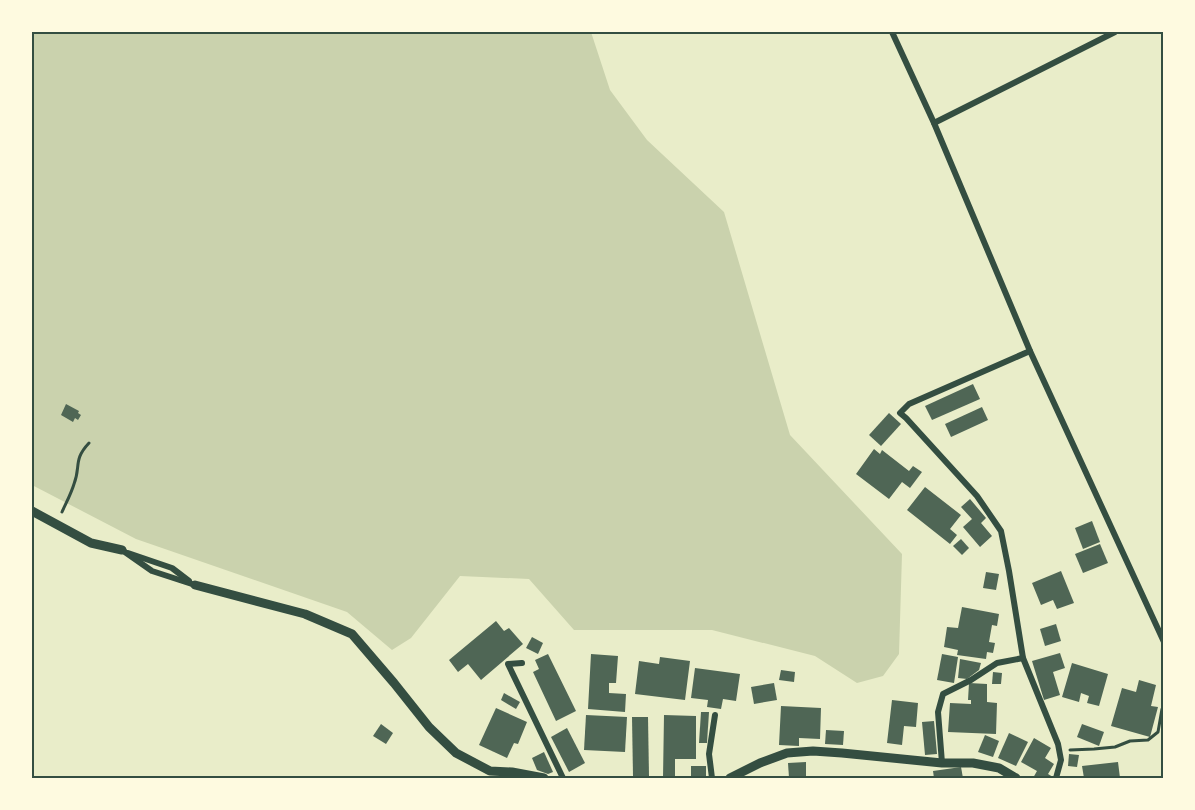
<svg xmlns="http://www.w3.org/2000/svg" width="1195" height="810" font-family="'Libre Baskerville',serif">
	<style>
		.green { fill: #cad2ad }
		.building { fill: #4f6655 }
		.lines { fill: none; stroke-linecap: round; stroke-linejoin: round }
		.path { stroke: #344e41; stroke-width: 3 }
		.minor { stroke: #344e41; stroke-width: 6 }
		.tertiary { stroke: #344e41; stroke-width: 9 }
		.neatline { fill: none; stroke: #344e41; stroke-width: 2 }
	</style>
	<rect width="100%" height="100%" fill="#e9edc9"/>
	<polygon class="green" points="32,32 591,32 610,90 647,140 724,212 790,435 902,554 899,654 883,676 857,683 815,656 712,630 574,630 529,579 460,576 411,638 392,650 347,612 136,539 32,485"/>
	<g class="building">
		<polygon points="973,384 980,399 932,420 925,406"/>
		<polygon points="66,404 79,411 78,413 81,415 78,420 75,418 73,422 61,415"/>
		<polygon points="982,407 988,420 951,437 945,424"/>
		<polygon points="889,413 901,424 881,446 869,435"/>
		<polygon points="874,449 880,454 882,450 909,471 913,466 922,472 910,488 902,482 889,499 856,474"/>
		<polygon points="925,487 961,515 950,529 957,535 950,544 907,510"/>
		<polygon points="970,499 986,518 981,523 992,536 980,547 963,527 972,519 961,507"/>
		<polygon points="1092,521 1100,542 1083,549 1075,528"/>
		<polygon points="961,539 969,548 962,555 953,546"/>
		<polygon points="1100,544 1108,563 1083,573 1075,554"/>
		<polygon points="1061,571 1074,603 1057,609 1053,600 1041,605 1032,583"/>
		<polygon points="986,572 999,574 996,590 983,588"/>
		<polygon points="962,607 999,614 997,626 992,625 989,642 995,643 993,653 987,652 986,659 957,655 958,650 944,647 947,627 958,628"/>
		<polygon points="496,621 504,631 509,628 523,644 481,680 468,664 458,672 449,660"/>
		<polygon points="1056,624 1061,641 1045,646 1040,629"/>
		<polygon points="532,637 543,643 538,654 526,648"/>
		<polygon points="1060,653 1065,668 1053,672 1060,695 1044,700 1032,661"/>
		<polygon points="548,654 576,711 556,721 533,672 539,669 535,660"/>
		<polygon points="591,654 618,656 616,683 609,683 609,693 626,694 625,712 588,709"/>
		<polygon points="942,654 958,657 954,683 937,680"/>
		<polygon points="660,657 690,661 685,700 635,694 639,661 659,664"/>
		<polygon points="960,659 981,663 979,670 967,679 958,678"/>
		<polygon points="1072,663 1108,674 1099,706 1087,703 1089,696 1081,693 1079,702 1062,697"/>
		<polygon points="695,668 740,674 736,701 723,699 721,709 707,707 708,700 691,698"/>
		<polygon points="781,670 795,672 794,682 779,680"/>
		<polygon points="993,672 1002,673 1001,684 992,684"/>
		<polygon points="1139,680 1156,685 1151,706 1158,707 1150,737 1111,726 1122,688 1136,692"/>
		<polygon points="774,683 777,700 754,704 751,687"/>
		<polygon points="969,683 987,684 987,702 997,703 996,734 948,732 950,703 971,704 971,700 968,700"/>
		<polygon points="504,693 520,702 516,709 501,700"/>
		<polygon points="892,700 918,703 916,727 904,726 902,745 887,743"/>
		<polygon points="781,706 821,708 820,739 799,738 799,746 779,745"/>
		<polygon points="496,708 527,722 518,744 514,743 507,758 479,745"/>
		<polygon points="701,712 709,712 707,743 699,743"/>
		<polygon points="586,715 627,717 625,752 584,750"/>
		<polygon points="664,715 696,716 696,759 675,759 675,778 663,778"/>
		<polygon points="632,717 648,717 649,776 633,776"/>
		<polygon points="934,721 937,754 925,755 922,722"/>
		<polygon points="381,724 393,733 386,744 373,736"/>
		<polygon points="1082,724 1104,732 1099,746 1077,737"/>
		<polygon points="567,728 585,763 569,772 551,737"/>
		<polygon points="826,730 844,731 843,745 825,744"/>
		<polygon points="1009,733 1028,742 1016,766 998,758"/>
		<polygon points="985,735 999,741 993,757 978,752"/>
		<polygon points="1034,738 1051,748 1045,758 1054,764 1048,774 1053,777 1052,778 1033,778 1037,771 1021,762"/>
		<polygon points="544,752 553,772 548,774 537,770 532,758"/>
		<polygon points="1069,754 1079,755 1077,767 1068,766"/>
		<polygon points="806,762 806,778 789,778 788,763"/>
		<polygon points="1118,762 1120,778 1084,778 1082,766"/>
		<rect x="691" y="766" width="15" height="12"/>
		<polygon points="961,767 963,778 934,778 933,771"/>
	</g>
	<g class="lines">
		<g class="path">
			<path d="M62 512C66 503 71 494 74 484 81 466 73 460 89 443"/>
			<polyline points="1070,750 1094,749 1115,747 1130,741 1148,740 1158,732 1162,709 1164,708"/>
		</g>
		<g class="minor">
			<polyline points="892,32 934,123 1030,351 1164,642"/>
			<polyline points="934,123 1115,32"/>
			<polyline points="1030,351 909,404 900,413 906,418 977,496 1001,531 1009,571 1023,658 1058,744 1061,760 1056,778"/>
			<polyline points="122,550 152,571 195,585"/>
			<polyline points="128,553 172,568 189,581"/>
			<polyline points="522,663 508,664 563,778"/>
			<polyline points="942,763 938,712 943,694 971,680 997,663 1023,658"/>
			<polyline points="712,778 709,754 715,715"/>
		</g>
		<g class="tertiary">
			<polyline points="32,511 91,543 122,550"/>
			<polyline points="195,585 305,614 352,634 394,683 429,727 456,753 490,771 512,772 544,778"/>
			<polyline points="730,778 760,763 787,753 813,751 842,753 942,763 973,763 999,768 1016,778"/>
		</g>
	</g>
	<rect width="1195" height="810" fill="none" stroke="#fefae0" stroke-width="66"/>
	<rect x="33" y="33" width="1129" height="744" class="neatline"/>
</svg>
